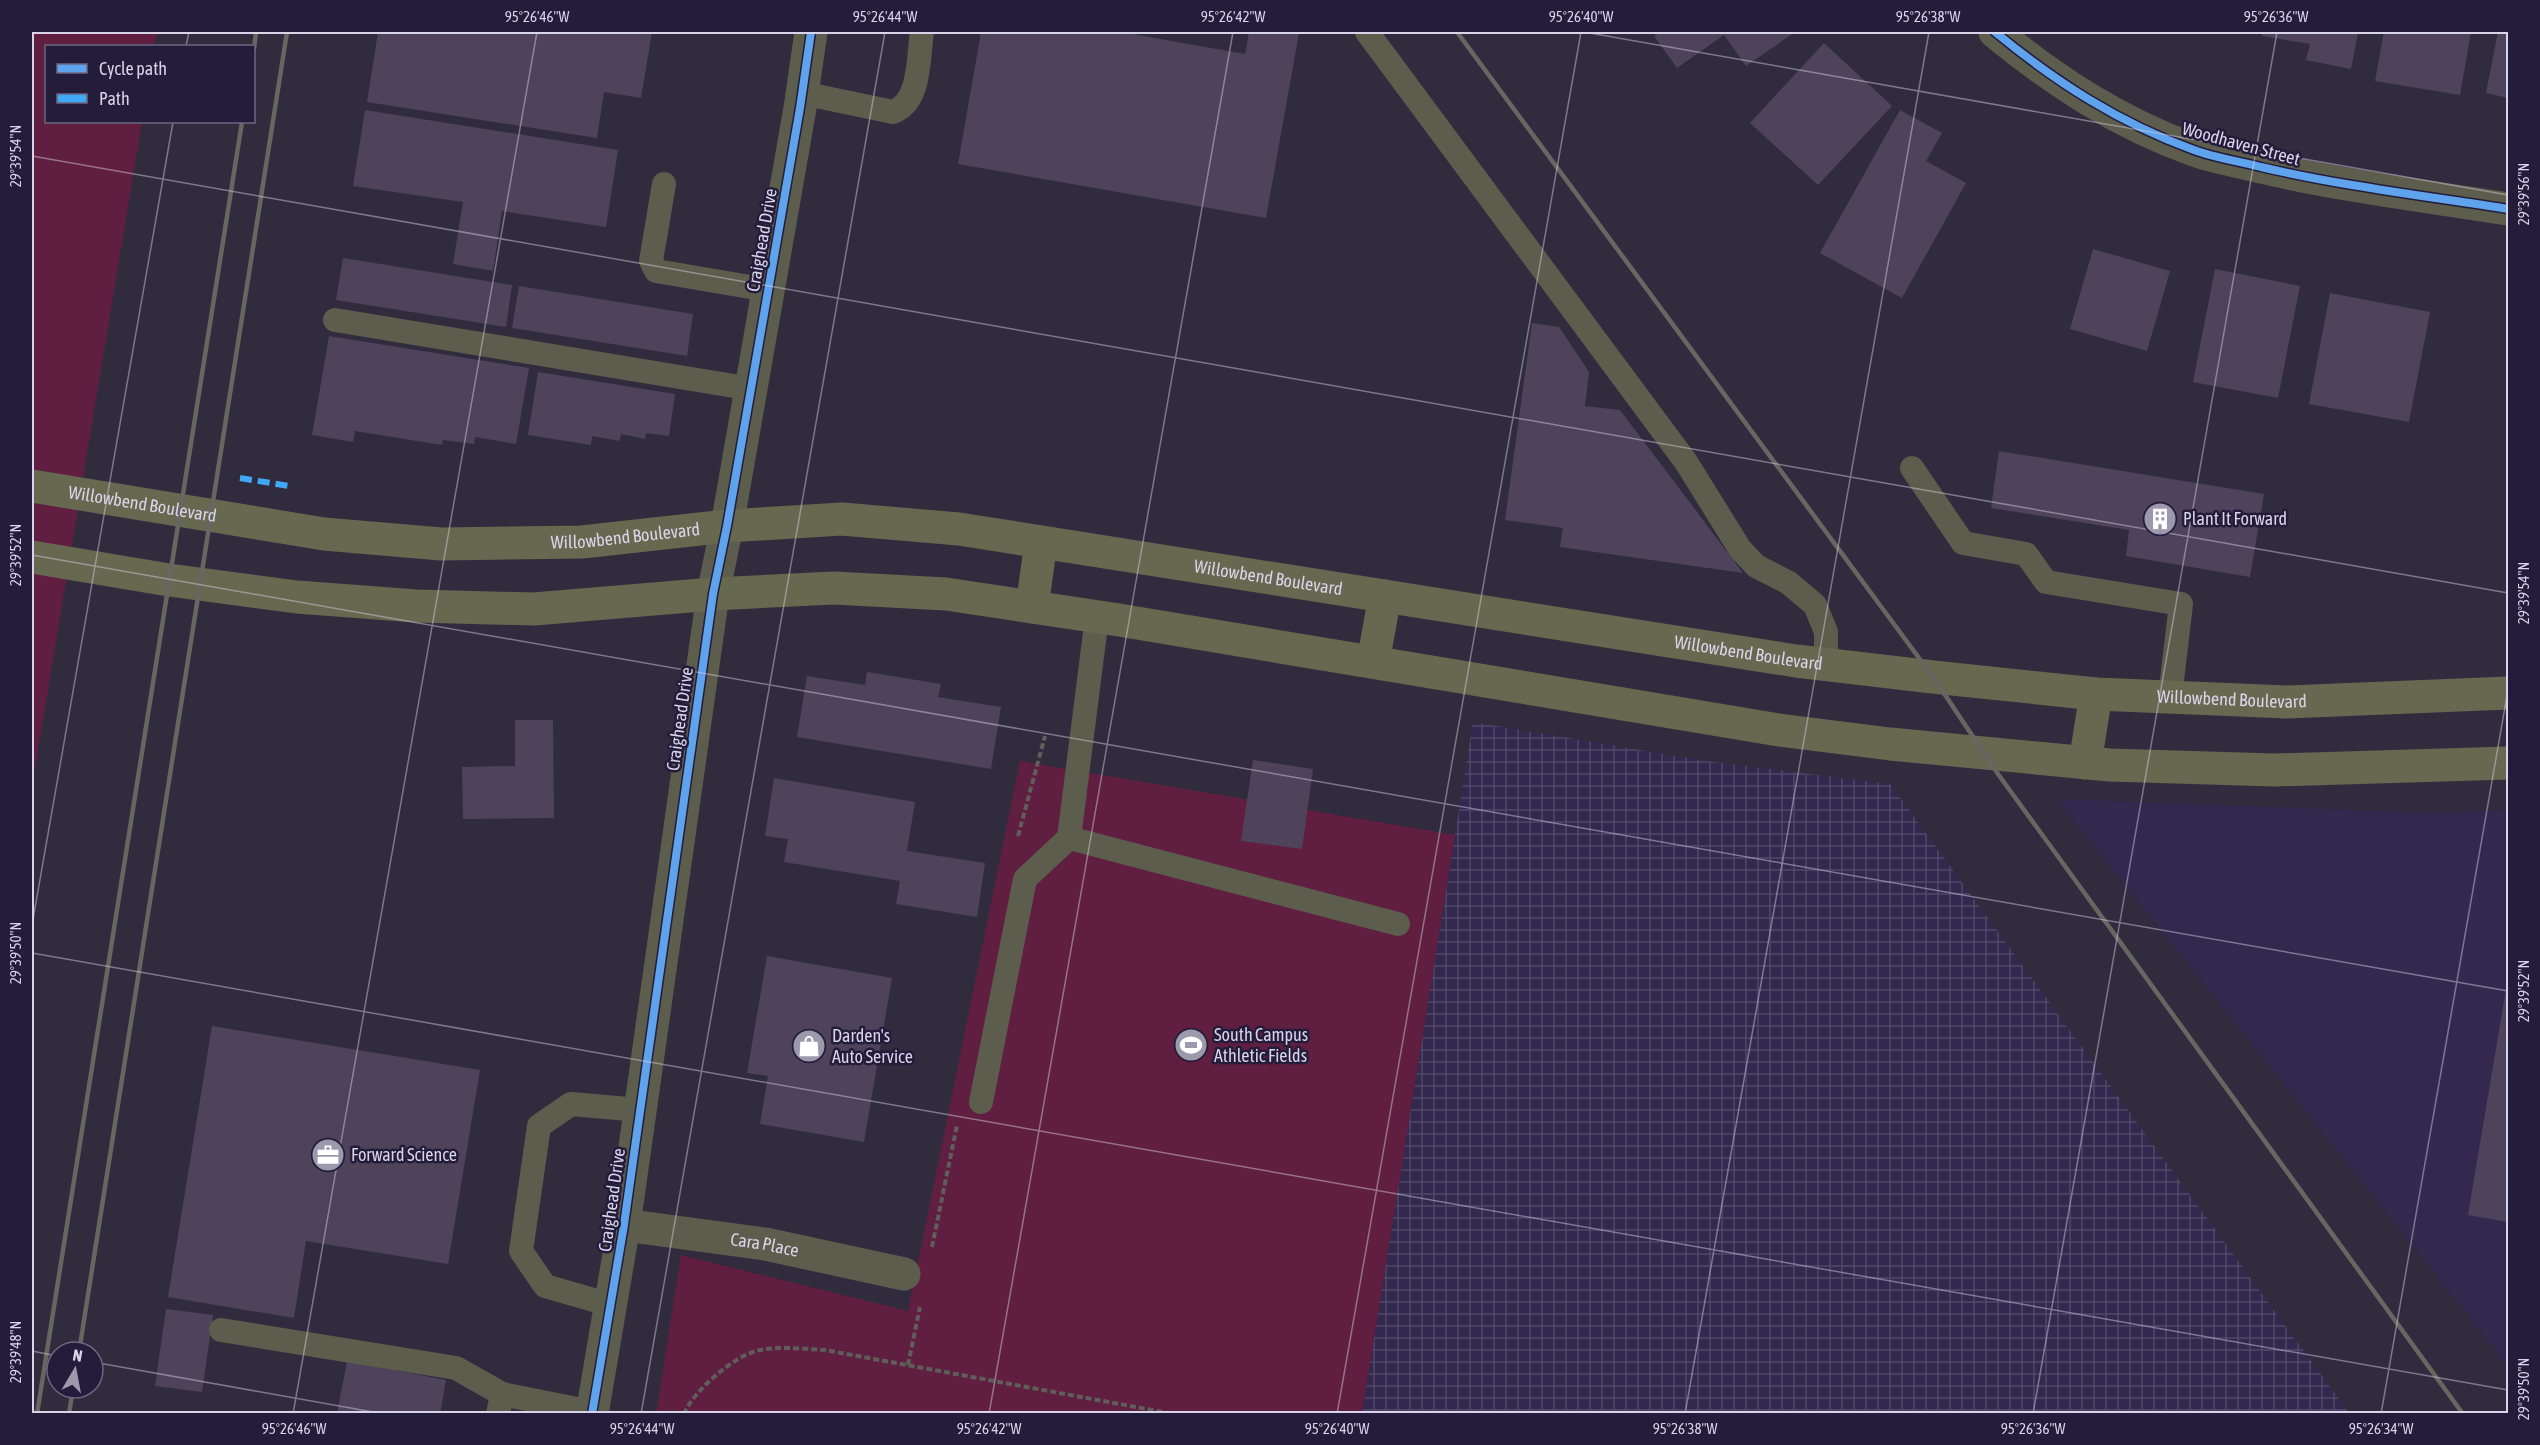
<svg xmlns="http://www.w3.org/2000/svg" width="2540" height="1445" font-family="'Asap Condensed',sans-serif">
	<style>
		.built { fill: #33294e }
		.industrial { fill: url(#industrial-grid) }
		.grass { fill: #601f41 }
		.building { fill: #4f435b }
		.lines { fill: none; stroke-linecap: round; stroke-linejoin: round }
		.path { stroke: #5f5e58; stroke-width: 4; stroke-dasharray: 6 3; stroke-linecap: butt }
		.lane { stroke: #5c5d4c; stroke-width: 24 }
		.street { stroke: #5c5d4c; stroke-width: 33 }
		.secondary { stroke: #666850; stroke-width: 33 }
		.rail { stroke: #666760; stroke-width: 4.5 }
		.quiet { stroke: #3fa9f5; stroke-width: 6; stroke-dasharray: 12 6; stroke-linecap: butt }
		.cycleway-casing { stroke: #241c3b; stroke-width: 11 }
		.cycleway { stroke: #60a3ed; stroke-width: 8 }
		.ticks { fill: none; stroke: #d8d4e9; stroke-width: 1.5; stroke-opacity: 0.45 }
		.labels { text-anchor: middle; stroke-width: 5; stroke-linejoin: round; paint-order: stroke }
		.street-label { font-size: 18px; fill: #d8d4e9; stroke: #241c3b }
		.poi-label { font-size: 18px; fill: #d8d4e9; stroke: #241c3b; text-anchor: start }
		.neatline { fill: none; stroke: #d8d4e9; stroke-width: 2 }
		.ticks-label { font-size: 15px; text-anchor: middle; fill: #d8d4e9 }
	</style>
	<defs>
		<pattern id="industrial-grid" width="8" height="8" patternUnits="userSpaceOnUse" patternTransform="scale(1.5)"><rect width="8" height="8" fill="#33294e"/><path d="M0 4h8M4 0v8" fill="none" stroke="#504768"/></pattern>
	</defs>
	<rect width="100%" height="100%" fill="#302c3e"/>
	<polygon class="built" points="2057,799 2437,813 2508,809 2508,1366"/>
	<polygon class="industrial" points="1473,722 1706,761 1890,784 2349,1413 1362,1414"/>
	<g class="grass">
		<polygon points="32,32 157,32 154,46 46,46 46,122 142,122 32,786"/>
		<polygon points="1020,761 1455,835 1362,1413 656,1414 681,1255 908,1311"/>
	</g>
	<g class="building">
		<polygon points="378,32 652,32 641,98 604,92 597,138 367,102"/>
		<polygon points="981,32 1121,32 1245,54 1249,32 1299,33 1266,218 958,164"/>
		<polygon points="1661,32 1795,32 1746,66 1724,35 1677,68 1654,36"/>
		<polygon points="2262,32 2358,32 2351,69 2306,60 2310,44 2262,36"/>
		<polygon points="2384,32 2471,32 2460,95 2375,81"/>
		<polygon points="2498,32 2508,32 2508,98 2486,93"/>
		<polygon points="1824,43 1892,106 1818,185 1750,123"/>
		<polygon points="365,110 618,150 606,227 502,211 493,271 453,264 463,202 353,186"/>
		<polygon points="1900,110 1942,133 1926,161 1966,183 1902,298 1820,253"/>
		<polygon points="2093,249 2170,271 2147,351 2070,329"/>
		<polygon points="343,258 512,285 506,327 336,300"/>
		<polygon points="2215,269 2300,286 2278,398 2193,382"/>
		<polygon points="519,286 693,314 687,356 512,328"/>
		<polygon points="2330,293 2430,312 2409,422 2309,404"/>
		<polygon points="1532,323 1559,327 1589,372 1585,406 1620,410 1743,573 1560,547 1563,528 1505,520"/>
		<polygon points="329,336 529,368 516,444 475,437 474,444 443,440 442,445 355,431 353,442 312,435"/>
		<polygon points="538,372 675,394 669,436 646,433 645,439 621,434 620,441 592,436 591,445 528,435"/>
		<polygon points="1999,451 2264,494 2250,577 2126,556 2129,530 1991,508"/>
		<polygon points="867,672 941,684 938,697 1001,707 991,769 797,737 807,676 865,685"/>
		<polygon points="515,720 553,720 554,818 463,819 462,767 515,766"/>
		<polygon points="1253,760 1313,769 1302,849 1241,841"/>
		<polygon points="774,778 915,802 907,851 985,863 977,917 896,904 900,881 784,862 788,839 765,836"/>
		<polygon points="767,956 892,978 864,1142 760,1124 768,1076 747,1073"/>
		<polygon points="2507,983 2508,983 2508,1222 2468,1215"/>
		<polygon points="212,1026 480,1070 448,1264 306,1241 294,1318 168,1297"/>
		<polygon points="166,1309 213,1315 202,1392 155,1386"/>
		<polygon points="347,1361 446,1380 440,1414 337,1414"/>
	</g>
	<g class="lines">
		<g class="path">
			<polyline points="1018,836 1045,736"/>
			<polyline points="932,1247 957,1125"/>
			<polyline points="908,1365 920,1307"/>
			<path d="M684 1414C693 1391 736 1354 760 1350 781 1346 804 1349 825 1350L1174 1414"/>
		</g>
		<g class="lane">
			<polyline points="1367,32 1686,462 1740,549 1756,566 1789,583 1815,605 1826,632 1826,665"/>
			<path d="M802 93 893 112C921 102 918 57 922 32"/>
			<polyline points="664,184 651,261 656,271 768,290"/>
			<polyline points="335,320 752,389"/>
			<polyline points="1912,468 1963,543 2026,554 2046,582 2181,604 2170,697"/>
			<polyline points="1069,838 1398,924"/>
			<polyline points="981,1102 1025,879 1069,838 1097,617"/>
			<polyline points="611,1305 545,1286 521,1251 539,1126 571,1104 640,1110"/>
			<polyline points="221,1330 456,1368 502,1394"/>
			<polyline points="498,1414 502,1394 592,1412"/>
		</g>
		<g class="street">
			<path d="M1995 32C2056 82 2119 123 2194 150 2215 158 2239 161 2261 167 2342 186 2426 196 2508 209"/>
			<path id="s1" d="M624 1225 765 1244 904 1274"/>
			<polyline points="592,1414 624,1225 713,594 727,526 800,108 811,32"/>
		</g>
		<g class="secondary">
			<path id="s2" d="M32 486 324 534 441 544 582 542 727 526 842 519 959 529 1796 661 1933 677 2096 694 2287 702 2508 693"/>
			<polyline points="32,557 169,580 297,597 416,606 534,609 713,594 834,588 946,594 1119,620 1779,730 1890,744 2110,765 2274,770 2508,763"/>
			<polyline points="1032,607 1041,542"/>
			<polyline points="1373,662 1385,596"/>
			<polyline points="2085,763 2096,694"/>
		</g>
		<g class="rail">
			<polyline points="1457,32 1933,677 1998,774 2463,1414"/>
			<polyline points="254,49 256,32"/>
			<polyline points="79,1352 287,32"/>
			<polyline points="37,1414 242,122"/>
			<polyline points="69,1414 73,1388"/>
		</g>
		<polyline class="quiet" points="240,478 289,486"/>
		<g class="cycleway-casing">
			<g id="cycleway">
				<path d="M1995 32C2056 82 2119 123 2194 150 2215 158 2239 161 2261 167 2342 186 2426 196 2508 209"/>
				<polyline points="592,1414 624,1225 713,594 727,526 800,108 811,32"/>
			</g>
		</g>
		<use href="#cycleway" class="cycleway"/>
	</g>
	<path class="ticks" d="M1584 32 2508 195M186 46 189 32M32 156 2508 593M32 555 2508 991M32 925 173 122M32 953 2508 1390M32 1351 57 1356M93 1362 384 1414M293 1414 537 32M641 1414 885 32M989 1414 1233 32M1337 1414 1581 32M1685 1414 1929 32M2033 1414 2277 32M2381 1414 2508 690"/>
	<defs>
		<g id="building-disc" transform="scale(1.725)"><circle r="9.5" fill="#9d99ad" stroke="#241c3b"/><path d="M-4-6H4V6H1V3H-1V6H-4ZM-2.5-4.3h1.7v1.8h-1.7ZM.8-4.3h1.7v1.8H.8ZM-2.5-1h1.7V.8h-1.7ZM.8-1h1.7V.8H.8Z" fill="#fff"/></g>
		<g id="stadium-disc" transform="scale(1.725)"><circle r="9.5" fill="#9d99ad" stroke="#241c3b"/><path d="M0-5a6.5 5 0 1 0 0 10a6.5 5 0 1 0 0-10ZM-3.5-1.8h7v3.6h-7Z" fill="#fff"/></g>
		<g id="shop-disc" transform="scale(1.725)"><circle r="9.5" fill="#9d99ad" stroke="#241c3b"/><path d="M-5-2.5h2.3a2.7 3.5 0 0 1 5.4 0H5L5.5 6h-11ZM-1.5-2.5h3a1.5 2.3 0 0 0-3 0Z" fill="#fff"/></g>
		<g id="office-disc" transform="scale(1.725)"><circle r="9.5" fill="#9d99ad" stroke="#241c3b"/><path d="M-6-3h4V-5.5h4V-3h4V5H-6ZM-1-4.5V-3h2v-1.5ZM-6 0V1H6V0Z" fill="#fff"/></g>
	</defs>
	<g fill-rule="evenodd">
		<use href="#building-disc" x="2160" y="519"/>
		<use href="#stadium-disc" x="1191" y="1045"/>
		<use href="#shop-disc" x="809" y="1046"/>
		<use href="#office-disc" x="328" y="1155"/>
	</g>
	<g class="labels">
		<g class="street-label">
			<text transform="translate(2241 144) rotate(15)" y="6">Woodhaven Street</text>
			<text transform="translate(762 240) rotate(-80)" y="6">Craighead Drive</text>
			<text dy="6" stroke="none"><textPath href="#s2" startOffset="112">Willowbend Boulevard</textPath></text>
			<text dy="6" stroke="none"><textPath href="#s2" startOffset="598">Willowbend Boulevard</textPath></text>
			<text dy="6" stroke="none"><textPath href="#s2" startOffset="1246">Willowbend Boulevard</textPath></text>
			<text dy="6" stroke="none"><textPath href="#s2" startOffset="1732">Willowbend Boulevard</textPath></text>
			<text dy="6" stroke="none"><textPath href="#s2" startOffset="2218">Willowbend Boulevard</textPath></text>
			<text transform="translate(680 719) rotate(-82)" y="6">Craighead Drive</text>
			<text transform="translate(612 1200) rotate(-82)" y="6">Craighead Drive</text>
			<text dy="6" stroke="none"><textPath href="#s1" startOffset="142">Cara Place</textPath></text>
		</g>
		<g class="poi-label">
			<text x="2183" y="525">Plant It Forward</text>
			<text x="1214" y="1041">South Campus<tspan x="1214" dy="21">Athletic Fields</tspan></text>
			<text x="832" y="1042">Darden's<tspan x="832" dy="21">Auto Service</tspan></text>
			<text x="351" y="1161">Forward Science</text>
		</g>
	</g>
	<rect width="2540" height="1445" fill="none" stroke="#241c3b" stroke-width="66"/>
	<rect x="45" y="45" width="210" height="78" fill="#241c3b" stroke="#6c6681" stroke-width="1.5"/>
	<rect x="57" y="64" width="30" height="9" fill="#60a3ed" stroke="#6c6681" stroke-width="1.5"/>
	<text x="99" y="75" font-size="18" fill="#d8d4e9">Cycle path</text>
	<rect x="57" y="94" width="30" height="9" fill="#3fa9f5" stroke="#6c6681" stroke-width="1.5"/>
	<text x="99" y="105" font-size="18" fill="#d8d4e9">Path</text>
	<g transform="translate(75 1370) rotate(10)"><circle r="28" fill="#241c3b" stroke="#6c6681" stroke-width="1.5"/>
	<path d="M0-4.5L10 22L0 15L-10 22Z" fill="#9d99ad"/>
	<text y="-9" font-size="16" font-weight="bold" text-anchor="middle" fill="#d8d4e9">N</text>
	</g>
	<rect x="33" y="33" width="2474" height="1379" class="neatline"/>
	<g class="ticks-label">
		<text x="537" y="22">95°26'46"W</text>
		<text x="885" y="22">95°26'44"W</text>
		<text x="1233" y="22">95°26'42"W</text>
		<text x="1581" y="22">95°26'40"W</text>
		<text x="1928" y="22">95°26'38"W</text>
		<text x="2276" y="22">95°26'36"W</text>
		<text transform="translate(16 156) rotate(-90)" y="5">29°39'54"N</text>
		<text transform="translate(2524 194) rotate(-90)" y="5">29°39'56"N</text>
		<text transform="translate(16 555) rotate(-90)" y="5">29°39'52"N</text>
		<text transform="translate(2524 593) rotate(-90)" y="5">29°39'54"N</text>
		<text transform="translate(16 953) rotate(-90)" y="5">29°39'50"N</text>
		<text transform="translate(2524 991) rotate(-90)" y="5">29°39'52"N</text>
		<text transform="translate(16 1352) rotate(-90)" y="5">29°39'48"N</text>
		<text transform="translate(2524 1389) rotate(-90)" y="5">29°39'50"N</text>
		<text x="294" y="1434">95°26'46"W</text>
		<text x="642" y="1434">95°26'44"W</text>
		<text x="989" y="1434">95°26'42"W</text>
		<text x="1337" y="1434">95°26'40"W</text>
		<text x="1685" y="1434">95°26'38"W</text>
		<text x="2033" y="1434">95°26'36"W</text>
		<text x="2381" y="1434">95°26'34"W</text>
	</g>
</svg>
